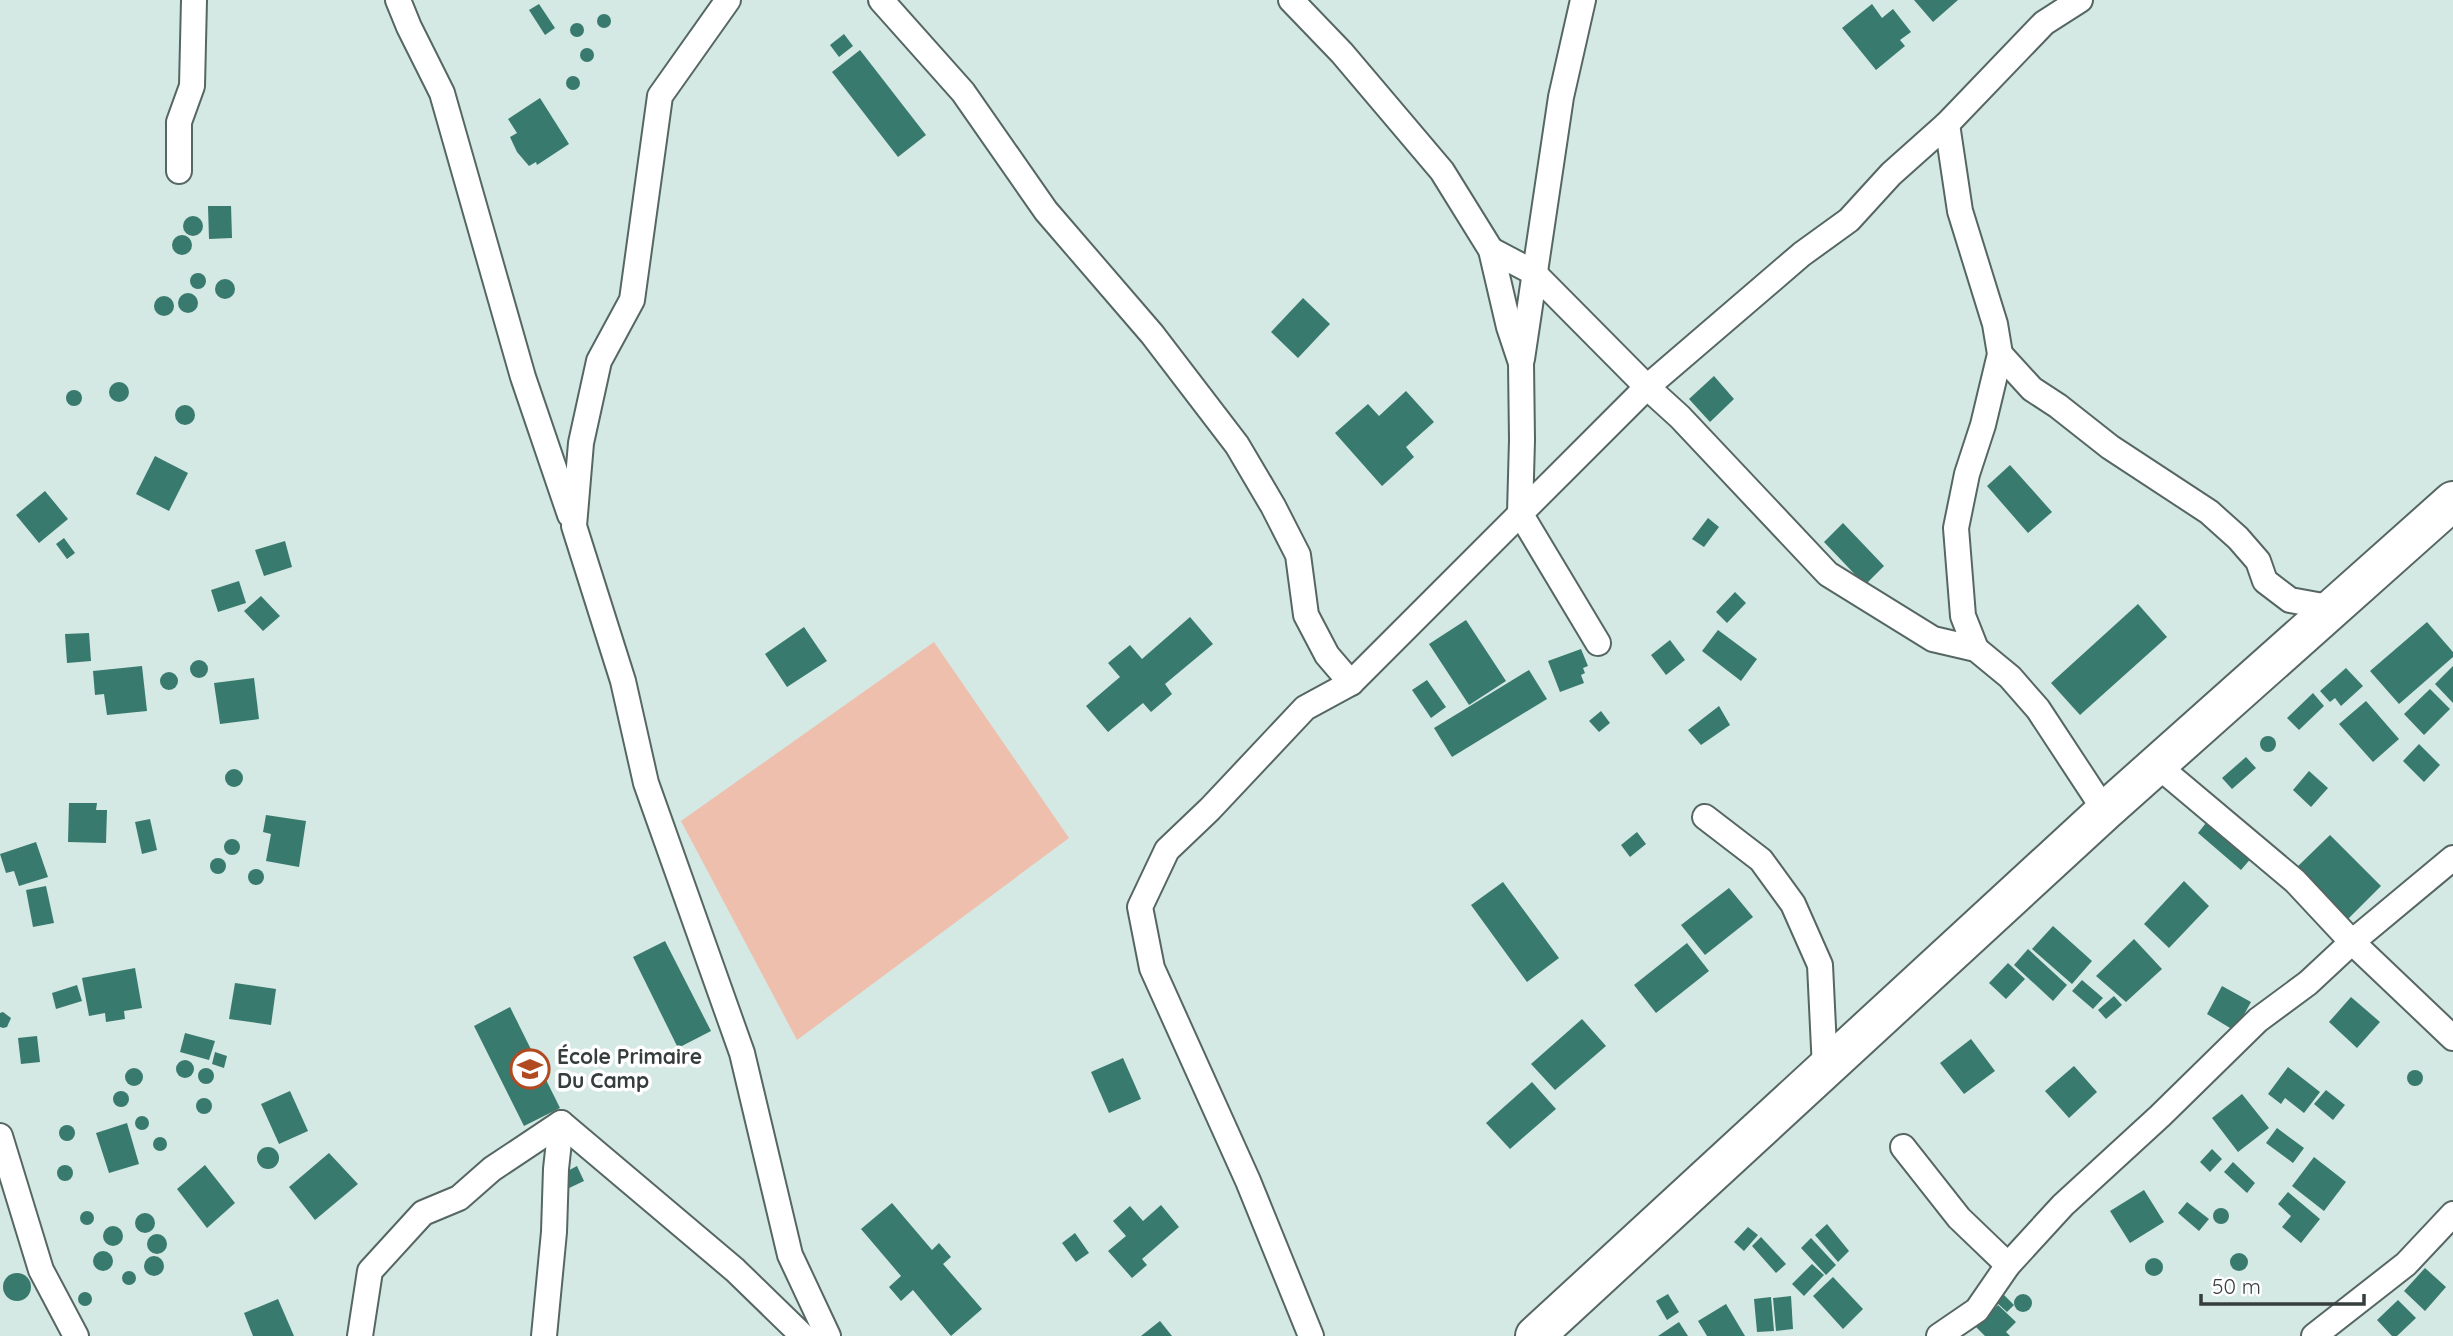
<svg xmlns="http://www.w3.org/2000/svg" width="2453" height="1336" font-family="Quicksand,sans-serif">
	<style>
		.green { fill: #efbfae }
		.building { fill: #397a6f }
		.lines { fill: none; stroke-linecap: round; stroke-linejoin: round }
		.street-casing { stroke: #556663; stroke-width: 28 }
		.highway-casing { stroke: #556663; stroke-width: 42 }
		.street { stroke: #fff; stroke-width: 24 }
		.highway { stroke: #fff; stroke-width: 38 }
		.labels { text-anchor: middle; stroke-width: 7; stroke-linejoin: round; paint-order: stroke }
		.poi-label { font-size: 21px; font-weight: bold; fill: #363e3d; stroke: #fff; text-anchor: start }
	</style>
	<rect width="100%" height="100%" fill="#d4e8e4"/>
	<polygon class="green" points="934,642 1069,838 797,1040 681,821"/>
	<g class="building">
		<polygon points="1914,0 1958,0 1933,22"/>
		<polygon points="539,4 555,28 545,35 529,10"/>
		<polygon points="1872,4 1882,18 1893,9 1911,32 1900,40 1905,46 1876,70 1842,28"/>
		<circle cx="604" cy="21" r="7"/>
		<circle cx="577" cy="30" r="7"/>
		<polygon points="844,34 853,46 839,57 830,45"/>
		<circle cx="587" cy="55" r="7"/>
		<polygon points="860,50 926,135 898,157 832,72"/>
		<circle cx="573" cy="83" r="7"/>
		<polygon points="540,98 569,144 537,165 536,162 529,166 517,152 510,137 517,133 508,119"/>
		<polygon points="208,206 231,206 232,238 209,239"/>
		<circle cx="193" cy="226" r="10"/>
		<circle cx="182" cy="245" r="10"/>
		<circle cx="198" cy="281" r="8"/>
		<circle cx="225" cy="289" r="10"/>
		<circle cx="188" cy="303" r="10"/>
		<circle cx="164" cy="306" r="10"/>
		<polygon points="1303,298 1330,324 1298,358 1271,332"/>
		<polygon points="1714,376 1734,399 1710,422 1689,399"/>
		<circle cx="119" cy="392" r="10"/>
		<circle cx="74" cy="398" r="8"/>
		<polygon points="1406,391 1434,422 1406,447 1414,457 1382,486 1335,433 1368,404 1379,416"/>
		<circle cx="185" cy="415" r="10"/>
		<polygon points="155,456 188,473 169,511 136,494"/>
		<polygon points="2010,465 2052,512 2028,533 1987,486"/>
		<polygon points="45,491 68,519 39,543 16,515"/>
		<polygon points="1708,518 1719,527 1704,547 1692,539"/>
		<polygon points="1843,523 1884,566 1865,585 1824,542"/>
		<polygon points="64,538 75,553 67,559 56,544"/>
		<polygon points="285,541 292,567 264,576 255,550"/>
		<polygon points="239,581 246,603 218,612 211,590"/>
		<polygon points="1735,592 1746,603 1727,623 1716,612"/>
		<polygon points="261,596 280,616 263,631 244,611"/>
		<polygon points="2138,604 2167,637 2080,715 2051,683"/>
		<polygon points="1190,617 1213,644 1165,684 1172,694 1151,712 1143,703 1108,732 1086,706 1120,677 1108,663 1130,645 1142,659"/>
		<polygon points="1466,620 1506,681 1469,705 1429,644"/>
		<polygon points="2427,622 2453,652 2453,657 2399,704 2370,671"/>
		<polygon points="804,627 827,661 787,687 765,654"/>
		<polygon points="1718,630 1757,659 1741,681 1702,651"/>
		<polygon points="89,633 91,661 67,663 65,634"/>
		<polygon points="1670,640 1685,660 1666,675 1651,655"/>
		<polygon points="1581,649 1588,666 1583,668 1585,673 1581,675 1584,683 1560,692 1548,661"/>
		<circle cx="199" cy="669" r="9"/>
		<polygon points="142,666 147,711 107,715 104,694 95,695 93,671"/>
		<polygon points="2453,666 2453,703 2435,684"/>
		<polygon points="2346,668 2363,686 2341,706 2335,698 2330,702 2320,691"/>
		<polygon points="1529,670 1547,699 1452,757 1434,728"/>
		<circle cx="169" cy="681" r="9"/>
		<polygon points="254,678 259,719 220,724 214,683"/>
		<polygon points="1427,680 1446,707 1431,718 1412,690"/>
		<polygon points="2430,689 2450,709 2424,735 2404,714"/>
		<polygon points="2313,693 2324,706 2299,730 2287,718"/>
		<polygon points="2366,701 2399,739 2373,762 2339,724"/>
		<polygon points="1719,706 1730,725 1701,745 1688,730"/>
		<polygon points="1601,711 1610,723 1599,732 1589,721"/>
		<circle cx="2268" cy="744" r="8"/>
		<polygon points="2419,744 2440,765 2424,782 2403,761"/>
		<polygon points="2246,757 2256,768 2232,789 2222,778"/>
		<circle cx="234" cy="778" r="9"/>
		<polygon points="2309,771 2328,788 2311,807 2293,790"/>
		<polygon points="69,803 97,803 96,810 107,810 106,843 68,842"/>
		<polygon points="266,815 306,821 299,867 266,861 271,834 263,832"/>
		<polygon points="2210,818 2253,856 2241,870 2198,833"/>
		<polygon points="150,819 157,850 142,854 135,822"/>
		<polygon points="1637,832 1646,844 1630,857 1621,845"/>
		<polygon points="2330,835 2381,886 2346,921 2295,869"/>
		<circle cx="232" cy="847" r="8"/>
		<polygon points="36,842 48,877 19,886 14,871 6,873 0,854"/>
		<circle cx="218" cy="866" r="8"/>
		<circle cx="256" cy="877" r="8"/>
		<polygon points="2184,881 2209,906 2169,948 2144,924"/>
		<polygon points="1503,882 1559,958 1527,982 1471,905"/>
		<polygon points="46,886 54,923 33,927 26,890"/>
		<polygon points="1729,888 1753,917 1705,955 1681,925"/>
		<polygon points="2053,926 2092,961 2072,984 2032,949"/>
		<polygon points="2134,939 2162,969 2126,1002 2096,976"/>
		<polygon points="665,941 711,1031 678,1048 633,957"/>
		<polygon points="1687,943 1709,971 1656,1013 1634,985"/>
		<polygon points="2028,949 2067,985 2053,1001 2014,965"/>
		<polygon points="2008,963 2025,979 2006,999 1989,983"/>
		<polygon points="135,968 142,1008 124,1011 125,1019 106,1022 105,1013 89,1016 82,978"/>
		<polygon points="2082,980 2103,998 2093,1009 2072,991"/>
		<polygon points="235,983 276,989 271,1025 229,1019"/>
		<polygon points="77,985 82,1001 56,1009 52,993"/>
		<polygon points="2222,986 2251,1002 2235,1031 2207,1014"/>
		<polygon points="2114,996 2122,1005 2106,1019 2098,1010"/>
		<polygon points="2351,997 2380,1022 2357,1048 2329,1022"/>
		<polygon points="510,1007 560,1108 524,1126 474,1026"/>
		<polygon points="3,1012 11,1018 7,1027 3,1028 0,1027 0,1013"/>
		<polygon points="1582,1019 1606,1046 1555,1090 1531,1064"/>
		<polygon points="185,1033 215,1041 209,1060 180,1052"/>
		<polygon points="37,1036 40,1062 21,1064 18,1038"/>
		<polygon points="1971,1039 1995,1071 1964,1094 1940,1063"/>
		<polygon points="215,1052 227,1056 224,1068 212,1064"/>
		<polygon points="1123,1058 1141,1099 1109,1113 1091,1072"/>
		<circle cx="185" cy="1069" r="9"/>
		<polygon points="2074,1066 2097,1092 2069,1118 2045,1091"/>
		<polygon points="2288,1067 2320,1092 2304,1113 2285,1098 2281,1104 2268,1094"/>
		<circle cx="134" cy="1077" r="9"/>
		<circle cx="206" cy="1076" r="8"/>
		<circle cx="2415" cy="1078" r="8"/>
		<polygon points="1532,1082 1556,1109 1510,1149 1486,1123"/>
		<polygon points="2326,1090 2345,1105 2333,1120 2314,1104"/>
		<circle cx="121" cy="1099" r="8"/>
		<polygon points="290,1091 308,1131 279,1144 261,1104"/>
		<polygon points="2242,1094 2269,1128 2238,1152 2212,1118"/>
		<circle cx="204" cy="1106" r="8"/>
		<circle cx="142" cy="1123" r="7"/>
		<polygon points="127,1123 139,1164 109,1173 96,1133"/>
		<circle cx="67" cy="1133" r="8"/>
		<polygon points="2277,1128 2304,1148 2293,1163 2266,1143"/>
		<circle cx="160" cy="1144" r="7"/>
		<circle cx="268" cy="1158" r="11"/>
		<polygon points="2212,1149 2222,1159 2210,1172 2200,1162"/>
		<polygon points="329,1153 358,1184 315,1220 289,1187"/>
		<polygon points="2314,1157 2346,1182 2324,1211 2292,1186"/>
		<polygon points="2233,1162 2255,1183 2247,1193 2224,1172"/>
		<polygon points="205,1165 235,1203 207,1228 177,1189"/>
		<circle cx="65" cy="1173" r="8"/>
		<polygon points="577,1166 584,1181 567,1189 560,1175"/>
		<polygon points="2144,1190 2164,1222 2130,1243 2110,1211"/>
		<polygon points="2288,1192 2320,1219 2301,1243 2282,1227 2291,1216 2278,1204"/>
		<polygon points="2187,1202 2209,1219 2199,1231 2178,1213"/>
		<polygon points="892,1203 932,1250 939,1243 951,1257 943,1264 982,1309 951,1336 913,1290 901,1301 889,1287 901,1276 861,1229"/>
		<polygon points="1161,1205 1179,1227 1142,1259 1147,1265 1132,1278 1108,1251 1126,1236 1113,1221 1130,1206 1143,1221"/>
		<circle cx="2221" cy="1216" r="8"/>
		<circle cx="87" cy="1218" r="7"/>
		<circle cx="145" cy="1223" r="10"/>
		<polygon points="1827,1224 1849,1251 1838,1262 1815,1235"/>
		<circle cx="113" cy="1236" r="10"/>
		<polygon points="1748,1227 1758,1235 1744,1251 1734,1242"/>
		<polygon points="1075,1233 1089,1253 1076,1262 1062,1243"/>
		<circle cx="157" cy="1244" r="10"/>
		<polygon points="1761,1237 1786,1264 1776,1273 1752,1246"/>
		<polygon points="1811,1238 1836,1265 1826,1275 1801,1248"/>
		<circle cx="103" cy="1261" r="10"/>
		<circle cx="2239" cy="1262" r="9"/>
		<circle cx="154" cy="1266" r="10"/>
		<circle cx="2154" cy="1267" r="9"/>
		<polygon points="1812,1264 1824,1275 1804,1296 1792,1284"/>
		<polygon points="2425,1268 2446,1287 2425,1311 2404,1291"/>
		<circle cx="129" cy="1278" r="7"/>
		<circle cx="17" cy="1287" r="14"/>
		<polygon points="1833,1277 1863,1309 1843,1329 1813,1296"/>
		<circle cx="85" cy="1299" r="7"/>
		<polygon points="2002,1293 2014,1305 2007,1312 1995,1301"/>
		<circle cx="2023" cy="1303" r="9"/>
		<polygon points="1668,1294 1679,1312 1667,1320 1656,1301"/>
		<polygon points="1791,1296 1793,1329 1776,1331 1773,1298"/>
		<polygon points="1771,1297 1774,1331 1757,1332 1754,1299"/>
		<polygon points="278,1299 294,1336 253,1336 244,1313"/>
		<polygon points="2398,1300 2416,1318 2397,1336 2392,1336 2377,1320"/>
		<polygon points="1726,1304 1745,1336 1707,1336 1698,1321"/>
		<polygon points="1998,1305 2016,1322 2006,1332 2010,1336 1985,1336 1976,1327"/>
		<polygon points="1160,1321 1172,1336 1141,1336"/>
		<polygon points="1679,1322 1688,1336 1658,1336"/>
	</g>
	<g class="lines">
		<g class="street-casing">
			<g id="street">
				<polyline points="398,0 409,27 442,93 523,377 570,515"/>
				<polyline points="728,0 660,96 632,300 599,361 581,443 574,526 623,681 646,783 742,1053 790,1255 828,1336"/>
				<polyline points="881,0 963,92 1046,211 1152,334 1237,445 1273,506 1298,555 1306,615 1327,655 1351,683"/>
				<polyline points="1291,0 1342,53 1442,171 1491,250 1509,327 1521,363 1522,440 1520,513 1598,643"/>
				<polyline points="1947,124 1960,211 1995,324 2000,354 1983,425 1967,474 1956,528 1963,616 1976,649"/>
				<polyline points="179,171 179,122 192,86 194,0"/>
				<polyline points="1491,250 1533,272 1647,387 1680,417 1828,574 1933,639 1976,649 2010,677 2038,709 2105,811"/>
				<polyline points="2000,354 2032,389 2058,406 2110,447 2209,512 2238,538 2258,561 2265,581 2290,600 2334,608"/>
				<polyline points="1522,359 1561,97 1583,0"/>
				<polyline points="2157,765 2295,881 2352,942 2453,1038"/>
				<polyline points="1705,817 1761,860 1793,904 1820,965 1825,1069"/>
				<polyline points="0,1136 41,1270 76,1336"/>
				<polyline points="1903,1147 1959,1218 2008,1265"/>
				<polyline points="360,1336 370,1271 423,1213 459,1198 492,1169 561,1123 735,1270 803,1336"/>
				<polyline points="544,1336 554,1232 556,1169 561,1123"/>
				<polyline points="1311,1336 1248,1181 1152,968 1140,907 1167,850 1210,809 1305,708 1351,683 1647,387 1802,254 1849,220 1891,174 1947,124 2044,23 2080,0"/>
				<polyline points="1939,1336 1977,1310 2008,1265 2063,1205 2160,1116 2258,1020 2308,983 2352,942 2453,858"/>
				<polyline points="2314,1336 2406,1264 2453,1214"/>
			</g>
		</g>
		<g class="highway-casing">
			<polyline id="highway" points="1535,1336 2105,811 2453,501"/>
		</g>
		<use href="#street" class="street"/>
		<use href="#highway" class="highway"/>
	</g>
	<defs>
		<g id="school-ring" transform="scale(2.0125)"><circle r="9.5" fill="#fff" stroke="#b14a21" stroke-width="1.5"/><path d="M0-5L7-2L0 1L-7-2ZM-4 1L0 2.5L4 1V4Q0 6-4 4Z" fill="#b14a21"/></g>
	</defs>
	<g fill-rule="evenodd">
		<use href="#school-ring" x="530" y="1069"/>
	</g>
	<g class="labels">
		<g class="poi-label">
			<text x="557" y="1064">École Primaire<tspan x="557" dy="24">Du Camp</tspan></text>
		</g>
	</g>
	<path d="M2201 1294v10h163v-10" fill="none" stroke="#363e3d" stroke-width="3.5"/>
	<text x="2212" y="1294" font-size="21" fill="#363e3d" stroke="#ffffff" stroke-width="5" paint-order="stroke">50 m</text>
</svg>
